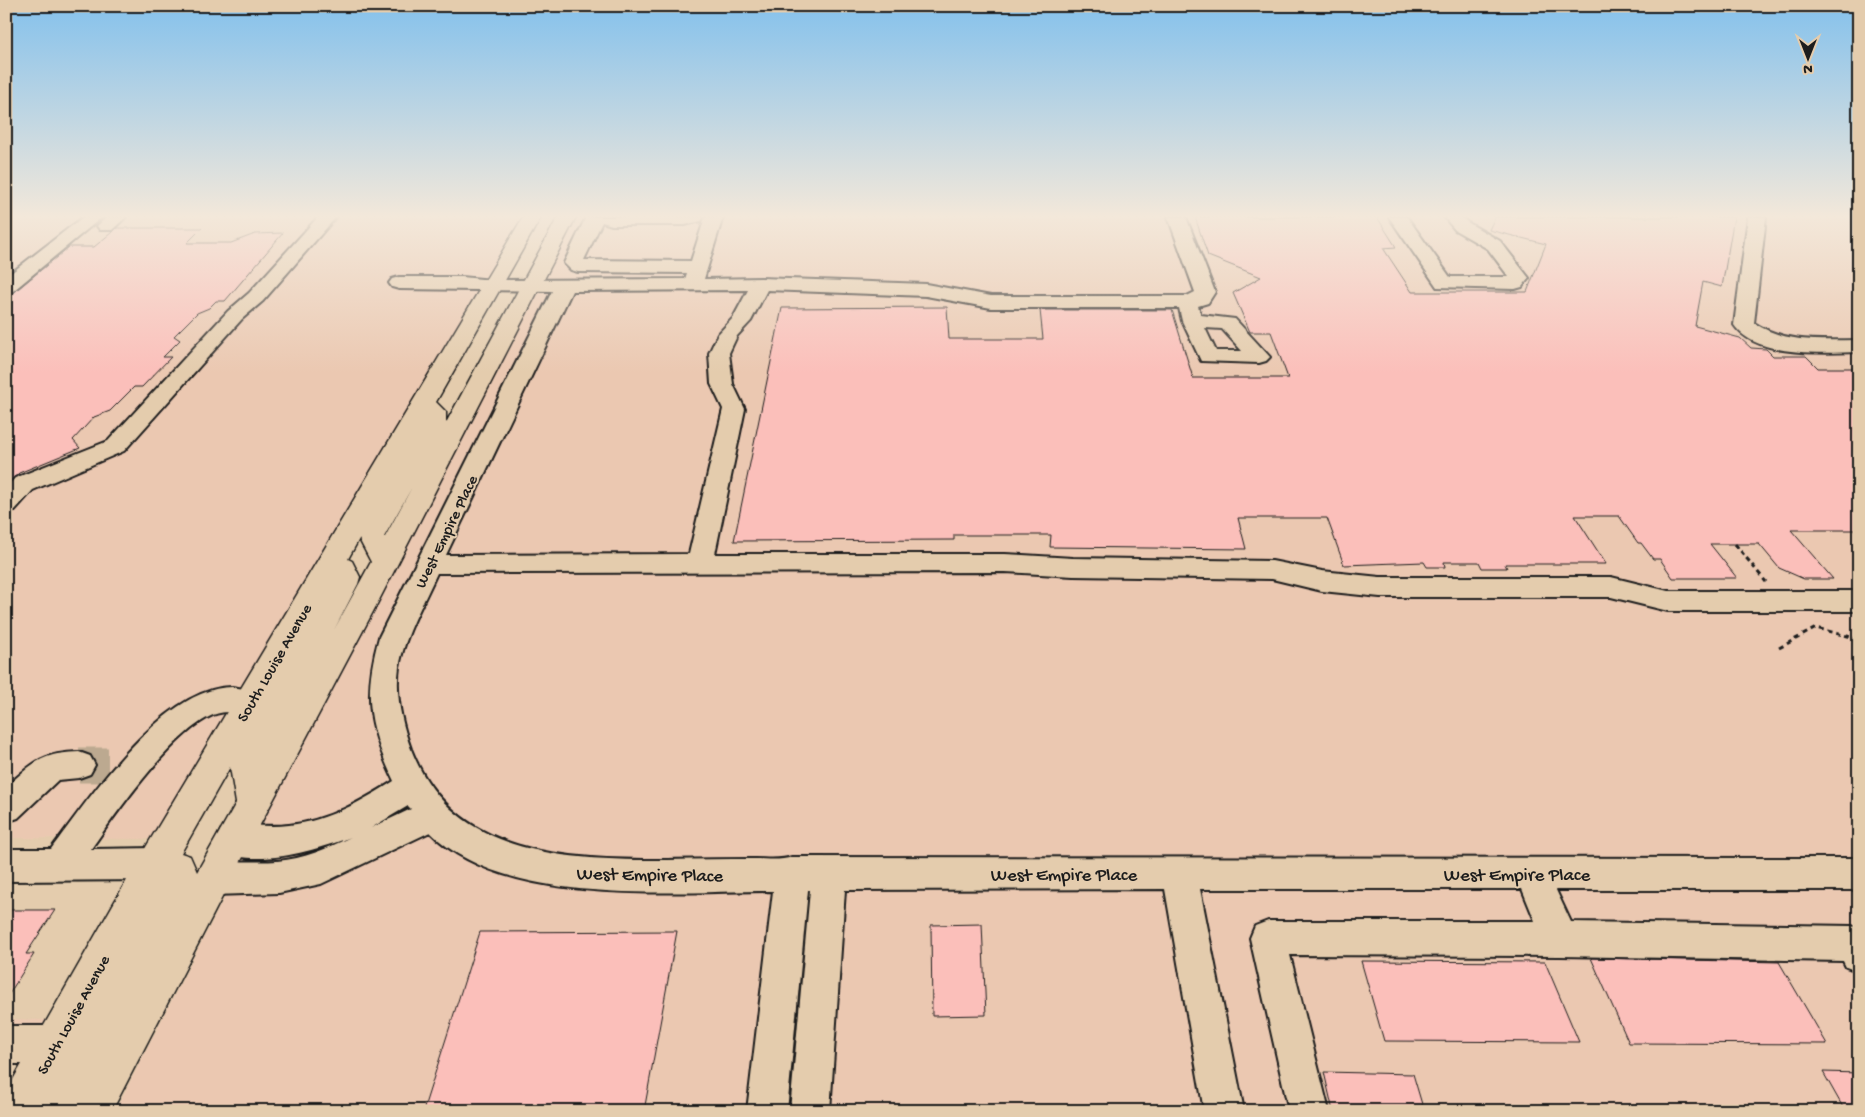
<svg xmlns="http://www.w3.org/2000/svg" width="1865" height="1117" font-family="'Gochi Hand',sans-serif">
	<style>
		.built { fill: #ebc8b1 }
		.building { fill: #fbbfba; stroke: #1c1c1c }
		.lines { fill: none; stroke-linecap: round; stroke-linejoin: round }
		.minor-tunnel { stroke: #bca990; stroke-width: 35; stroke-dasharray: 35 18; stroke-linecap: butt }
		.minor-casing { stroke: #1c1c1c; stroke-width: 4 }
		.major-casing { stroke: #1c1c1c; stroke-width: 3 }
		.path { stroke: #1c1c1c; stroke-width: 3; stroke-dasharray: 5 4; stroke-linecap: butt }
		.minor { fill: #e4ccad; fill-rule: evenodd }
		.major { fill: #e4ccad; fill-rule: evenodd }
		.labels { text-anchor: middle; stroke-width: 4; stroke-linejoin: round; paint-order: stroke }
		.street-label { font-size: 16px; fill: #1c1c1c; stroke: #e4ccad }
		.near-street-label { font-size: 19px; fill: #1c1c1c; stroke: #e4ccad }
	</style>
	<rect width="100%" height="100%" fill="#e4ccad"/>
	<filter id="ink" filterUnits="userSpaceOnUse"><feTurbulence type="fractalNoise" baseFrequency=".02" numOctaves="2"/><feDisplacementMap in="SourceGraphic" scale="10" xChannelSelector="R" yChannelSelector="G"/><feConvolveMatrix kernelMatrix="1 2 1 2 8 2 1 2 1" color-interpolation-filters="sRGB"/></filter>
	<g filter="url(#ink)">
		<g class="built">
			<polygon points="17,217 525,217 156,839 6,838 6,262"/>
			<polygon points="573,217 1859,217 1859,1111 115,1111"/>
			<polygon points="6,1019 46,1020 24,1056 6,1056"/>
		</g>
		<g class="building">
			<polygon points="1195,217 1377,217 1396,247 1383,248 1412,292 1527,292 1546,244 1489,230 1495,217 1734,217 1722,287 1703,282 1695,326 1740,338 1751,348 1766,349 1773,356 1806,356 1818,368 1859,368 1859,530 1791,530 1833,579 1804,579 1779,568 1759,544 1710,544 1737,578 1673,578 1660,559 1653,559 1641,543 1638,543 1619,516 1575,516 1606,564 1505,564 1507,568 1482,568 1479,562 1444,562 1445,567 1427,567 1424,562 1344,565 1327,518 1238,518 1246,549 1050,547 1051,535 954,535 954,540 734,541 782,308 947,307 949,339 1043,339 1040,310 1172,310 1193,378 1288,378 1271,332 1250,332 1233,293 1261,277 1208,256"/>
			<polygon points="117,228 202,228 187,243 231,243 255,234 283,233 225,301 216,301 209,308 197,313 174,336 180,340 163,357 171,357 142,387 134,387 110,411 94,417 73,440 80,448 19,473 6,485 6,295 14,292 69,247 94,247"/>
			<polygon points="6,910 55,910 26,954 34,954 6,999"/>
			<polygon points="982,924 986,1015 932,1016 931,925"/>
			<polygon points="677,931 644,1111 423,1111 480,932"/>
			<polygon points="1591,958 1779,962 1827,1044 1629,1043"/>
			<polygon points="1361,961 1545,962 1579,1042 1384,1041"/>
			<polygon points="1324,1072 1413,1074 1424,1111 1333,1111"/>
			<polygon points="1823,1072 1859,1073 1859,1111 1845,1111"/>
		</g>
		<g class="lines">
			<polyline class="minor-tunnel" points="79,765 108,765"/>
			<g class="minor-casing">
				<g id="minor">
					<polygon points="83,217 102,217 13,291 6,293 6,277"/>
					<polygon points="107,217 126,217 112,230 100,230 97,226"/>
					<polygon points="318,217 336,217 263,301 242,319 124,451 33,490 15,510 6,512 6,488 15,478 108,441 228,311 249,293"/>
					<path d="M586 217H704L701 221 685 225H612L602 222 584 260 691 261 705 217H723L704 279 761 278 926 284 991 296H1187L1195 292 1168 217H1186L1215 292 1208 303 1198 306 1201 315 1235 319 1270 357 1266 361 1259 363 1201 361 1182 321 1179 308H991L926 296 767 290 751 321 737 336 729 353 733 384 745 409 715 554H1005L1073 558 1272 561 1322 571 1380 577H1611L1668 591H1859V611H1668L1611 597H1380L1322 591 1272 579 1073 576 1005 572 437 573C423 604 405 634 399 667 395 695 402 724 411 749 453 858 568 860 668 860 697 859 726 859 755 859 766 859 781 861 792 857L1859 858V890H1556L1571 922 1852 926 1859 929V972L1846 967 1843 961 1560 956 1290 955 1329 1111H1289L1250 938 1255 926 1268 921H1535L1522 889H1200L1244 1111H1204L1165 889 845 890 830 1111H790L810 890H808L787 1111H747L773 891C674 891 504 908 430 832L321 884 279 893 212 895 200 890 195 879 200 868C224 858 252 863 277 861 304 859 328 848 351 837 313 851 261 867 221 852L216 841 221 830C243 822 267 828 289 825 328 821 362 801 394 781 368 726 363 695 379 637L552 291 399 289 392 287 389 283 392 279 399 277H462L492 280 685 279 687 273 578 272 571 270 564 263ZM748 290 733 318 718 334 709 353 711 384 723 409 689 554 446 555 572 291ZM1205 328 1222 329 1242 351H1216ZM408 806 411 809 371 828Z"/>
					<polygon points="1389,217 1407,217 1450,277 1509,277 1488,249 1455,230 1444,217 1462,217 1467,222 1500,241 1529,278 1522,287 1515,289 1437,287"/>
					<path d="M1748 217H1766L1754 323C1786 344 1822 340 1859 340V352C1824 353 1756 358 1734 325Z"/>
					<path d="M232 687 262 692 266 701 262 710C245 715 229 708 213 715 172 733 117 812 91 849L156 848 168 853 173 864 168 875 156 880 6 881V849H51C89 799 163 687 232 687Z"/>
					<path d="M79 752 90 756 95 765 90 774 79 778 58 780 18 818 6 822V787C33 763 41 753 79 752Z"/>
					<polygon points="6,1026 55,1026 69,1031 74,1045 69,1059 55,1064 6,1064"/>
				</g>
			</g>
			<g class="major-casing">
				<path id="major" d="M523 217H541L436 402 446 412V423L558 217H576L376 606 234 874 112 1111H6V1092L143 852ZM412 487 385 537H384ZM359 539 371 562 334 630 358 584 360 577 352 561 348 559ZM230 767 236 803 197 872 190 856 181 853Z"/>
			</g>
			<g class="path">
				<polyline points="1735,544 1766,582"/>
				<polyline points="1779,648 1816,628 1859,639"/>
			</g>
			<use href="#minor" class="minor"/>
			<use href="#major" class="major"/>
		</g>
	</g>
	<linearGradient id="sky" x2="0" y2="1"><stop stop-color="#84c1ec"/><stop offset="0.58" stop-color="#f3e8da"/><stop offset="1" stop-color="#f3e8da" stop-opacity="0"/></linearGradient>
	<rect width="1865" height="373" fill="url(#sky)"/>
	<g class="labels">
		<g class="street-label">
			<text transform="translate(445 531) rotate(-64)" y="6">West Empire Place</text>
			<text transform="translate(273 662) rotate(-60)" y="6">South Louise Avenue</text>
			<text transform="translate(72 1014) rotate(-61)" y="6">South Louise Avenue</text>
		</g>
		<g class="near-street-label">
			<text transform="translate(650 873) rotate(1)" y="7">West Empire Place</text>
			<text x="1064" y="880">West Empire Place</text>
			<text x="1517" y="880">West Empire Place</text>
		</g>
	</g>
	<rect width="1865" height="1117" fill="none" stroke="#e4ccad" stroke-width="25"/>
	<rect x="12" y="12" width="1840" height="1092" fill="none" stroke="#1c1c1c" stroke-width="2" filter="url(#ink)"/>
	<g transform="translate(1808 58) rotate(180)" stroke="#e4ccad" stroke-width="4" paint-order="stroke">
	<path d="M0-4L9 19L0 12L-9 19Z" fill="#1c1c1c"/>
	<text y="-8" font-size="14" font-weight="bold" text-anchor="middle" fill="#1c1c1c">N</text>
	</g>
</svg>
